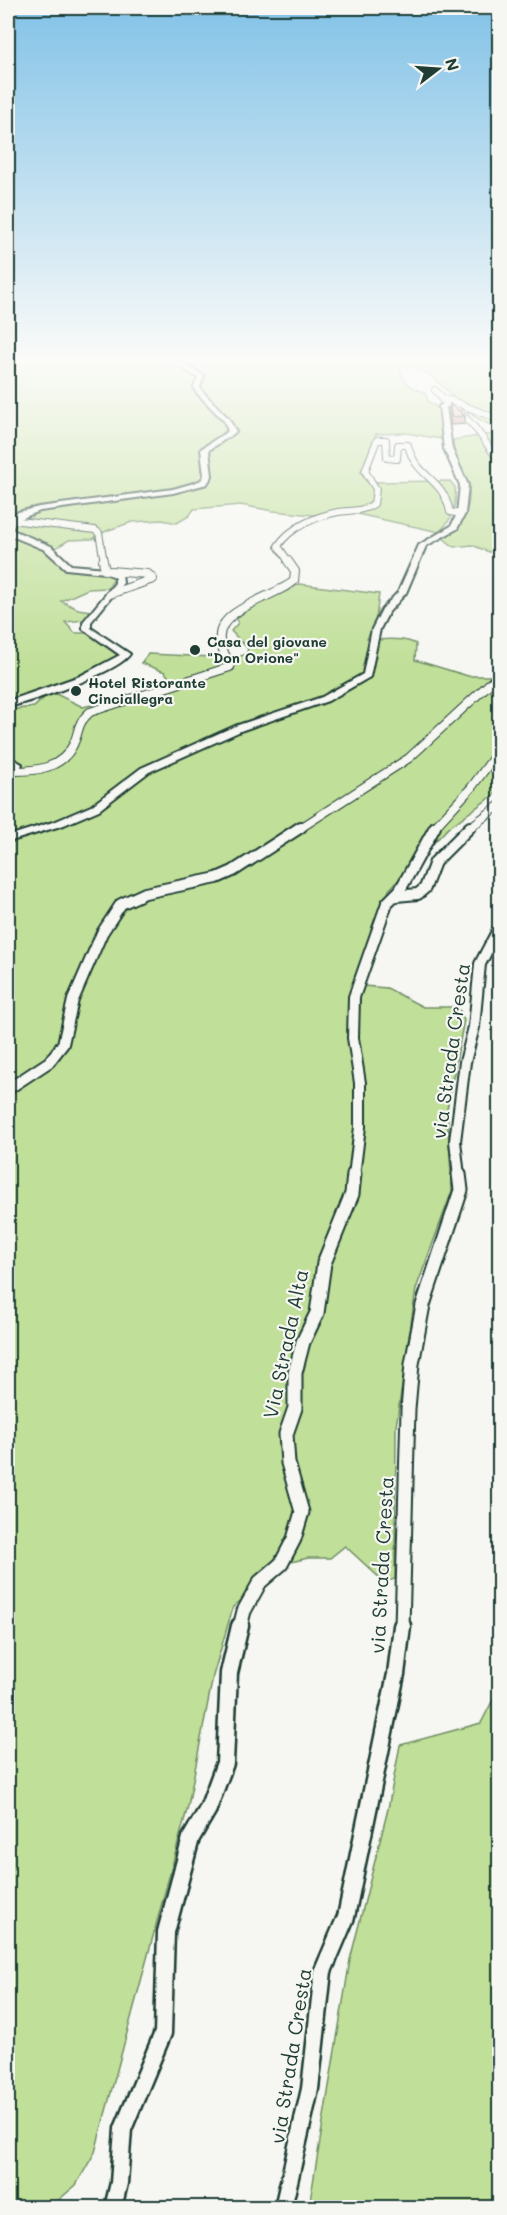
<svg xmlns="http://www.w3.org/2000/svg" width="507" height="2215" font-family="Mali,sans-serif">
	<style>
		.green { fill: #c0df98; stroke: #708e66; stroke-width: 1.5 }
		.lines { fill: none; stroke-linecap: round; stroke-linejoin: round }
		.street-far4-casing { stroke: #1f3d34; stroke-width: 8 }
		.street-far3-casing { stroke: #1f3d34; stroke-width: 10 }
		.street-far2-casing { stroke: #1f3d34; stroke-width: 14 }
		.street-far1-casing { stroke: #1f3d34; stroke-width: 17 }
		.street-casing { stroke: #1f3d34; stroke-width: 21 }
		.secondary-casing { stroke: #1f3d34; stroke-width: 4 }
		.street-far4 { stroke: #f6f6f2; stroke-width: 6 }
		.street-far3 { stroke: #f6f6f2; stroke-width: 8 }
		.street-far2 { stroke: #f6f6f2; stroke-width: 10 }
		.street-far1 { stroke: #f6f6f2; stroke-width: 13 }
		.street { stroke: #f6f6f2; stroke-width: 16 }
		.secondary { fill: #f6f6f2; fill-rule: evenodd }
		.wall { fill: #ce9c9a; stroke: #1f3d34; stroke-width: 1.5 }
		.building { fill: #f0b5b3; stroke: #1f3d34; stroke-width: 1.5 }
		.poi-dot { fill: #1f3d34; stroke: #f6f6f2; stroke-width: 2 }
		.labels { text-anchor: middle; stroke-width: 4.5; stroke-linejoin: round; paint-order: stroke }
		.far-poi-label { font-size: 14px; font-weight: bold; fill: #1f3d34; stroke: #f6f6f2; text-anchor: start }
		.near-street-label { font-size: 20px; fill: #1f3d34; stroke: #f6f6f2 }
	</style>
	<rect width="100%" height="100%" fill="#f6f6f2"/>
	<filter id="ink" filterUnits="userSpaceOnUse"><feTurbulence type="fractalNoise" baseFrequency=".0167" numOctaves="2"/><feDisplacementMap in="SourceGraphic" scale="12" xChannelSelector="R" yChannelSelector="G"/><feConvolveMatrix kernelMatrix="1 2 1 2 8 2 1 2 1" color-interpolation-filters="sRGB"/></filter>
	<g filter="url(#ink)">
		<g class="green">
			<path d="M8 357H163L198 378 193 387 195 393 223 420 227 431 201 449 203 476 201 481C153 495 101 497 51 506 38 509 18 509 8 518Z"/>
			<path d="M171 357H499V430C489 424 476 419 467 411 449 395 428 362 400 367 401 383 412 388 425 393L429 402 440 410 441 439 406 433 376 434 361 472 367 482 450 481 455 487C457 507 453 519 439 532L339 510 314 515 273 511 241 505 194 509 189 516 177 523 162 520 132 522 106 531 93 539 69 540 54 549 15 532 12 529 14 521 23 515 207 483 210 480 208 449 234 434V427L202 392 200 387 204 377Z"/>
			<path d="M499 433V552H489L472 545 454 547 443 538C461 530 473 505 468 485 463 469 453 458 453 440Z"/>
			<polygon points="8,534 48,551 64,566 102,571 116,576 108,588 88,589 61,601 78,609 91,611 84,620 65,622 75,633 87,633 119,656 69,680 8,701"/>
			<path d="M299 584 379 594 376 618 367 639C384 641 401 636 416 644L415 660 468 676H499V791L448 828 389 890 363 986 387 988 423 1007H454L460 1011 464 1020 447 1109 452 1191 416 1289 396 1427 395 1579 384 1582 345 1546 330 1558H308L287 1563 233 1607 213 1676 188 1806 95 2152 76 2185 49 2208 8 2207V776L12 774 13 759 8 754V710L34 707 45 697 54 693 83 707 174 685 165 672 141 663 148 654 236 658 246 654 248 649 231 631 238 623 237 618C254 602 279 598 299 584Z"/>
			<polygon points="499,1688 499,2207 309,2207 350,1960 388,1809 400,1745 481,1723"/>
		</g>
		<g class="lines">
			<g class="street-far4-casing">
				<g id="street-far4">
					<polyline points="435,390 444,399"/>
					<path d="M500 420 450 400H442C469 415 483 438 500 463"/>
					<polyline points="11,520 95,530 99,533 104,562"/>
					<path d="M289 562 278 546C290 527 317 516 338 512 351 510 362 512 374 504L376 489 365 471 377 440H386L387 458 397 459 398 445H408C416 479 442 475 450 512L461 514"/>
				</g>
			</g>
			<g class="street-far3-casing">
				<g id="street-far3">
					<polyline points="103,561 105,570"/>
					<polyline points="110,571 148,574 153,579 110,594"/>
					<path d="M15 771C37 771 62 768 73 745 81 729 75 726 90 712L230 667C228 658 221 650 220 640 216 609 275 597 294 581L295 571 288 561"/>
					<polyline points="299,829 409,758 500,674"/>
					<polyline points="433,829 471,788 500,749"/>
					<polyline points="468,829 500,805"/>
				</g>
			</g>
			<g class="street-far2-casing">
				<g id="street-far2">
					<polyline points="396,896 418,894 425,888 435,862 470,827"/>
					<polyline points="8,1089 49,1062 63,1044 73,1000 102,933 121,904 145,893 217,878 233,871 301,827"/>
					<polyline points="354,1176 360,1127 360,1083 353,1038 354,997 387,903 400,890 435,827"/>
					<polyline points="459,1176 455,1141 465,1062 474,1027 480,964 500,926"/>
				</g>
			</g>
			<g class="street-far1-casing">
				<g id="street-far1">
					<polyline points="240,1627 244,1611 260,1582 281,1564 294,1539 302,1512 288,1463 286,1434 295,1408 295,1373 303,1342 317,1313 324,1263 352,1194 354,1174"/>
					<polyline points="402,1627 408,1409 412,1364 423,1305 461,1190 459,1174"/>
				</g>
			</g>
			<g class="street-casing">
				<g id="street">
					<polyline points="113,2208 119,2183 123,2129 163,2033 166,1932 191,1838 208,1809 225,1763 229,1673 240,1626"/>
					<polyline points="283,2208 310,2089 323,1971 346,1917 396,1674 402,1626"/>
				</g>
			</g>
			<g class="secondary-casing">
				<g id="secondary">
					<path d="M165 357H172L204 376 200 387 202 391 229 419 236 432 209 450 212 476 207 484 173 493 40 511 15 521 13 529 15 531 51 546 71 565 107 568 122 574 123 583 91 622V628L130 654C119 672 31 702 8 707V701L80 676 120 655 83 629V622L115 583V577L105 573 66 569 45 550 9 535 8 518 18 512 39 507 173 489 194 483 201 480 204 476 201 449 228 431 224 421 196 392 194 387 198 378Z"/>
					<polygon points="446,403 451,404 446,407 452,449 468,485 465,514 457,529 426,546 406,593 389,612 380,629 370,677 328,701 243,730 149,772 99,810 64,825 8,842 8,836 56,821 91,806 141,768 235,726 322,697 363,674 372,629 382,609 398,592 419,545 451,526 457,514 460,485 444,449 439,406"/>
					<polygon points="8,756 22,764 19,773 8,776 8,770 12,765 8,763"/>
				</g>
			</g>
			<use href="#street-far4" class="street-far4"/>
			<use href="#street-far3" class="street-far3"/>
			<use href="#street-far2" class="street-far2"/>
			<use href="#street-far1" class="street-far1"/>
			<use href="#street" class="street"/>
			<use href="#secondary" class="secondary"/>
		</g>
		<polygon class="wall" points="450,404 465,416 465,424 451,425 449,412"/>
		<polygon class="building" points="450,404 457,409 465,416 451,417"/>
	</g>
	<linearGradient id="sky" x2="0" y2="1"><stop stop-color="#82c2e7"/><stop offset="0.54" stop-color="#fbfbf9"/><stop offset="1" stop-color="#fbfbf9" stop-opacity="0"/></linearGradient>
	<rect width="507" height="667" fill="url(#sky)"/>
	<g class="poi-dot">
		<circle cx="195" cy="650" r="6"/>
		<circle cx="76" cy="691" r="6"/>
	</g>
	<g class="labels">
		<g class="far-poi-label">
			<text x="207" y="647">Casa del giovane<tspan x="207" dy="16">"Don Orione"</tspan></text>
			<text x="88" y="688">Hotel Ristorante<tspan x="88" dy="16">Cinciallegra</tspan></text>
		</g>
		<g class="near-street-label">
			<text transform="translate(451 1051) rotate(-82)" y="7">via Strada Cresta</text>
			<text transform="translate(286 1344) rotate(-78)" y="7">Via Strada Alta</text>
			<text transform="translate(382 1565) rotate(-87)" y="7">via Strada Cresta</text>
			<text transform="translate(291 2056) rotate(-81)" y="7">via Strada Cresta</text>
		</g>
	</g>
	<rect width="507" height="2215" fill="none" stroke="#f6f6f2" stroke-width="30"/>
	<rect x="15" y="15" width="477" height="2185" fill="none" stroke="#1f3d34" stroke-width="2" filter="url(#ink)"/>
	<g transform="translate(438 69) rotate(73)" stroke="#f6f6f2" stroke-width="4.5" paint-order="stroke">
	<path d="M0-4.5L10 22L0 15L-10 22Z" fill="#1f3d34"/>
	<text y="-9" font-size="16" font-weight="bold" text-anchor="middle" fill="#1f3d34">N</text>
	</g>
</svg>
